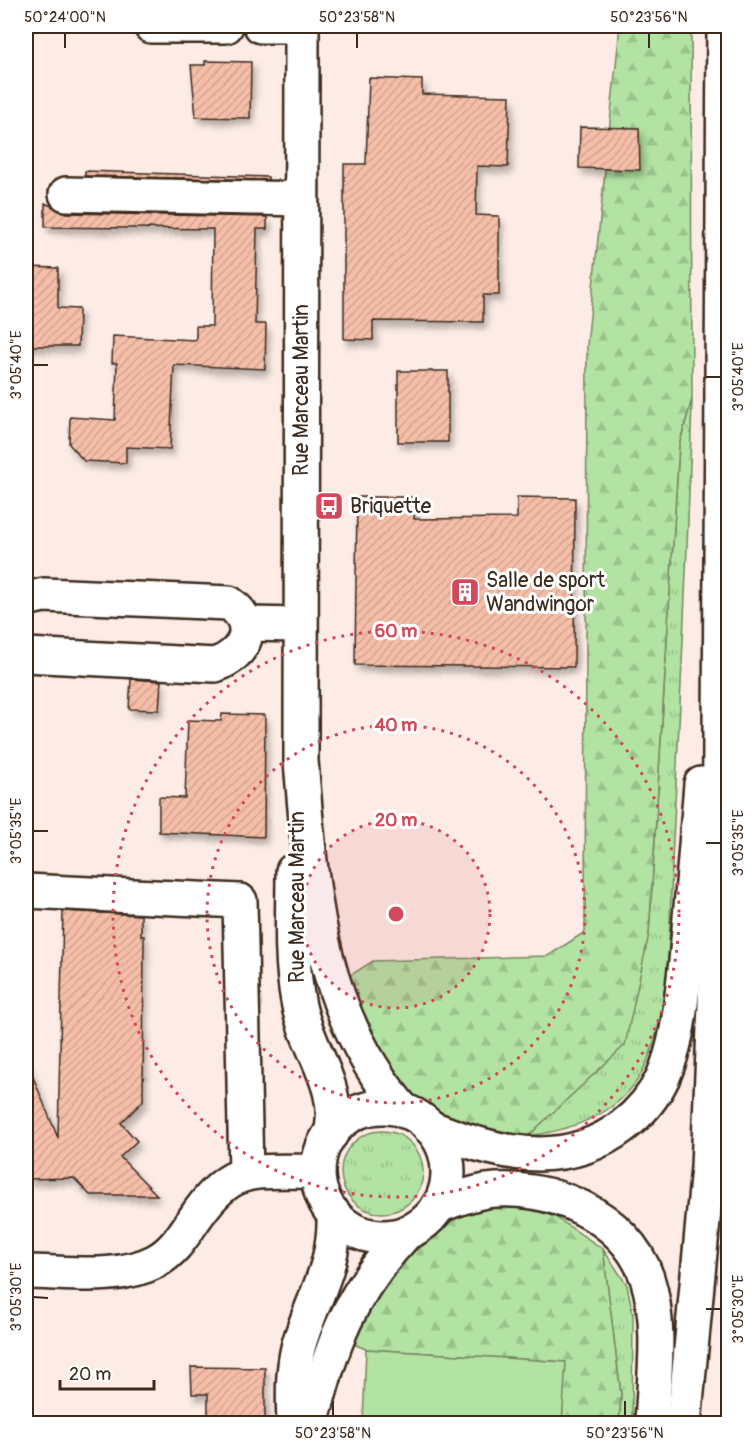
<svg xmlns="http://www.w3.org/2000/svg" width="754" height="1449" font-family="Pangolin,sans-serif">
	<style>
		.grass { fill: url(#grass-tufts); stroke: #768660; stroke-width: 1.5 }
		.forest { fill: url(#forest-firs); stroke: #768660; stroke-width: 1.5 }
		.garden { fill: #b2e3a3; stroke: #768660; stroke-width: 1.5 }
		.building { fill: url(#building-hatch); stroke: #3b2a1e; stroke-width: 1.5; filter: url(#shadow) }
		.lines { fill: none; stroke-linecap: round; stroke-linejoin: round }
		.minor-casing { stroke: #3b2a1e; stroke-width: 38 }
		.highway-casing { stroke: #3b2a1e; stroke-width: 38 }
		.minor { stroke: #fff; stroke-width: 33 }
		.highway { stroke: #fff; stroke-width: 33 }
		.ticks { fill: none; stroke: #3b2a1e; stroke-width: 2 }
		.ring { fill: none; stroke: #d1495b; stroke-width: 3; stroke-dasharray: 3 6 }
		.labels { text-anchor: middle; stroke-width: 6; stroke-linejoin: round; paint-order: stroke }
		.street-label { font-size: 21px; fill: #3b2a1e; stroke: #fff }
		.poi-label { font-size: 21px; fill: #3b2a1e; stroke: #fff; text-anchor: start }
		.centre { fill: #d1495b; stroke: #fff; stroke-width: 3 }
		.ring-label { font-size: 18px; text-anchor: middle; font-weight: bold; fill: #d1495b; stroke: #fff; stroke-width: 6; stroke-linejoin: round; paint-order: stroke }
		.neatline { fill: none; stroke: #3b2a1e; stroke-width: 2 }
		.ticks-label { font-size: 15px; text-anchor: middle; fill: #3b2a1e }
	</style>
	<defs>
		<pattern id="grass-tufts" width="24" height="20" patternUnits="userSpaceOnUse" patternTransform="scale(1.5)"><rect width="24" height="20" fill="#b2e3a3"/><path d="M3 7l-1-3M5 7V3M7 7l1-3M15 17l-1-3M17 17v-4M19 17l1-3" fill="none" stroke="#9ac38c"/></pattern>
		<pattern id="forest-firs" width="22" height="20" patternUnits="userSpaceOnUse" patternTransform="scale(1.5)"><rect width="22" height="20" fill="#b2e3a3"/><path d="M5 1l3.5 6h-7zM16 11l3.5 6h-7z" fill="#9ac38c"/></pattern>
		<pattern id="building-hatch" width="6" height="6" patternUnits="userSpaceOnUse" patternTransform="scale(1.5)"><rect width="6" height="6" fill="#f5bea9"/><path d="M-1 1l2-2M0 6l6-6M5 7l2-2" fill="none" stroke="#d3a391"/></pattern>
		<filter id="shadow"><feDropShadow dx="3.5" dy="6" stdDeviation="3" flood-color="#0004"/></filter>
	</defs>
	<rect width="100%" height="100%" fill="#fcece5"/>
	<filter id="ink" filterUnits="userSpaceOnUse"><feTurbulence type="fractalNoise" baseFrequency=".0167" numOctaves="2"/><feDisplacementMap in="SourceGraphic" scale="12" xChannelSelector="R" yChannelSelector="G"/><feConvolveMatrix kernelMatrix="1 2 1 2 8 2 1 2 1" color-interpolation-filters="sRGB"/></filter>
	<g filter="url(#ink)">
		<g class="grass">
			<path d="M692 399C688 546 681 693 673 839 669 909 674 1011 642 1072 620 1114 572 1130 528 1136L572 1093 649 934 679 445Z"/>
			<circle cx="382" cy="1172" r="41"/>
			<polygon points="603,1249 627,1285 633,1314 632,1423 619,1423 621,1395"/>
		</g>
		<g class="forest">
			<polygon points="620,26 691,26 692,399 679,445 649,934 625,1045 528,1136 456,1124 413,1095 376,1058 346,978 373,961 548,956 585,932 587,345"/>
			<polygon points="517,1204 555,1217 603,1249 621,1395 619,1423 562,1423 565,1362 366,1349 348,1342 394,1265 424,1245 453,1220 484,1208"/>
		</g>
		<polygon class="garden" points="366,1349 566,1362 562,1423 363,1423"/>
		<g class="building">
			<polygon points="205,61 251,62 250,118 196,117 191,65 205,65"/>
			<polygon points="369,78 422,80 422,94 510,96 508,167 477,166 476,215 499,216 499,295 483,295 483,322 373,321 373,340 344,339 344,164 366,164"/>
			<polygon points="580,127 639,128 640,170 579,168"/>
			<polygon points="85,171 268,177 268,180 85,176"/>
			<polygon points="45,203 66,213 267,217 267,229 257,229 255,324 266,324 265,369 174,365 170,449 126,447 126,463 84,461 69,444 70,417 115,420 117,363 112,363 113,336 196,340 196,326 212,326 213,229 45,227"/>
			<polygon points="26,267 58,268 58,308 79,309 78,346 26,346"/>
			<rect x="398" y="371" width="50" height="71"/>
			<polygon points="357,497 414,497 414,519 517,518 517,497 575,498 574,667 355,665"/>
			<polygon points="131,679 161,681 159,710 129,709"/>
			<polygon points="222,714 265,715 264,837 159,832 159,797 185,798 188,720 221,721"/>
			<polygon points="63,911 141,915 141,936 144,936 143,1101 121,1123 137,1141 120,1157 157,1195 90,1195 74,1178 26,1179 26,1060 58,1138"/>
			<polygon points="191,1367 265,1368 265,1424 208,1424 208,1394 192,1394"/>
		</g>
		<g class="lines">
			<g class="minor-casing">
				<g id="minor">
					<polyline points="151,26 226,26"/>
					<polyline points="261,26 302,26"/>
					<path d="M302 26 301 761C312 889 316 1009 404 1111"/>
					<polyline points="66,194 301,199"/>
					<path d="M26 599 44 595 229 603C260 624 245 655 215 665L26 655"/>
					<polyline points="247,624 300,625"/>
					<path d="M293 871C293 914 290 958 298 1001 305 1046 343 1087 331 1134"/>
					<polyline points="26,891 240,901 246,1173"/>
					<circle cx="383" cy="1172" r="65"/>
					<path d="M26 1272C66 1272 119 1281 156 1261 173 1252 182 1237 193 1221 233 1161 252 1173 318 1171"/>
					<path d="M294 1424C293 1397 292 1370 299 1344 313 1297 336 1266 334 1214"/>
					<path d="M311 1424C333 1341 348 1295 407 1232"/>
				</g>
			</g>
			<g class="highway-casing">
				<g id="highway">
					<path d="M429 1127C494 1153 563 1172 623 1126 640 1113 654 1096 663 1077 679 1041 681 1000 686 961 692 902 696 843 701 784"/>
					<path d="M438 1206C453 1200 469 1194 486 1191 548 1183 626 1215 647 1278 662 1323 654 1377 652 1424"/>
					<polyline points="684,1424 708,1167 719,912 724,26"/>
				</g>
			</g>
			<use href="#minor" class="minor"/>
			<use href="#highway" class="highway"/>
		</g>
	</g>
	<path class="ticks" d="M65 48V33M357 48V33M649 48V33M33 365H48M706 377H721M33 831H48M706 843H721M33 1297 48 1298M706 1309H721M333 1416V1401M625 1416V1401"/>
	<circle cx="396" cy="914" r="94" fill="#d1495b" fill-opacity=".12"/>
	<g class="ring">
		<circle cx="396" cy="914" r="94"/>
		<circle cx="396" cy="914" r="189"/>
		<circle cx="396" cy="914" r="283"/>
	</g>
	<defs>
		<g id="bus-square" transform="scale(1.5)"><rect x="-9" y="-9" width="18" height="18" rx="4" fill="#d1495b" stroke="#fff"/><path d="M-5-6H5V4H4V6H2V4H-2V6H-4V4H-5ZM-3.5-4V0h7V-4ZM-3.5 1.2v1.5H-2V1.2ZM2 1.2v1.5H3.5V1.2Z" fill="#fff"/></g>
		<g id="building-square" transform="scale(1.5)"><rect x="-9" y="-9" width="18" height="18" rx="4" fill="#d1495b" stroke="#fff"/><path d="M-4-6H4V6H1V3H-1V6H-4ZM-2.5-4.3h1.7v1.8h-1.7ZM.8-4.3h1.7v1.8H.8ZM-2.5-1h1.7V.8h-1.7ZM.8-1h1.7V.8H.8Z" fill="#fff"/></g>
	</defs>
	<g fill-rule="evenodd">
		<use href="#bus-square" x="329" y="506"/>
		<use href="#building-square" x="465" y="592"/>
	</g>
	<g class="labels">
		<g class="street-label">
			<text transform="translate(301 390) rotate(-90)" y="7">Rue Marceau Martin</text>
			<text transform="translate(297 897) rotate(-90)" y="7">Rue Marceau Martin</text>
		</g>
		<g class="poi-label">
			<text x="350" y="513">Briquette</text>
			<text x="486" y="587">Salle de sport<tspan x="486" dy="24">Wandwingor</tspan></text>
		</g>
	</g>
	<circle cx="396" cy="914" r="9" class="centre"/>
	<g class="ring-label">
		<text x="396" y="637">60 m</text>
		<text x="396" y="731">40 m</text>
		<text x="396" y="826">20 m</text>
	</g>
	<rect width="754" height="1449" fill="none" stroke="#fff" stroke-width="66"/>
	<path d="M60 1380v9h94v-9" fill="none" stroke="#3b2a1e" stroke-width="3"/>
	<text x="69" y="1380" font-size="18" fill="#3b2a1e" stroke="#ffffff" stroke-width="4.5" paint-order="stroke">20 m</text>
	<rect x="33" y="33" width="688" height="1383" class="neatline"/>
	<g class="ticks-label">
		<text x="65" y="22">50°24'00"N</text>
		<text x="357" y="22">50°23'58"N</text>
		<text x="649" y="22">50°23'56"N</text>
		<text transform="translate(16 365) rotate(-90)" y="5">3°05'40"E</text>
		<text transform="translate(738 377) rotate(-90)" y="5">3°05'40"E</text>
		<text transform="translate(16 831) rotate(-90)" y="5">3°05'35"E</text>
		<text transform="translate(738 843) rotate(-90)" y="5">3°05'35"E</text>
		<text transform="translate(16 1297) rotate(-90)" y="5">3°05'30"E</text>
		<text transform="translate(738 1309) rotate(-90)" y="5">3°05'30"E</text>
		<text x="333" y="1438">50°23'58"N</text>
		<text x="625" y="1438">50°23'56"N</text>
	</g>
</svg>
